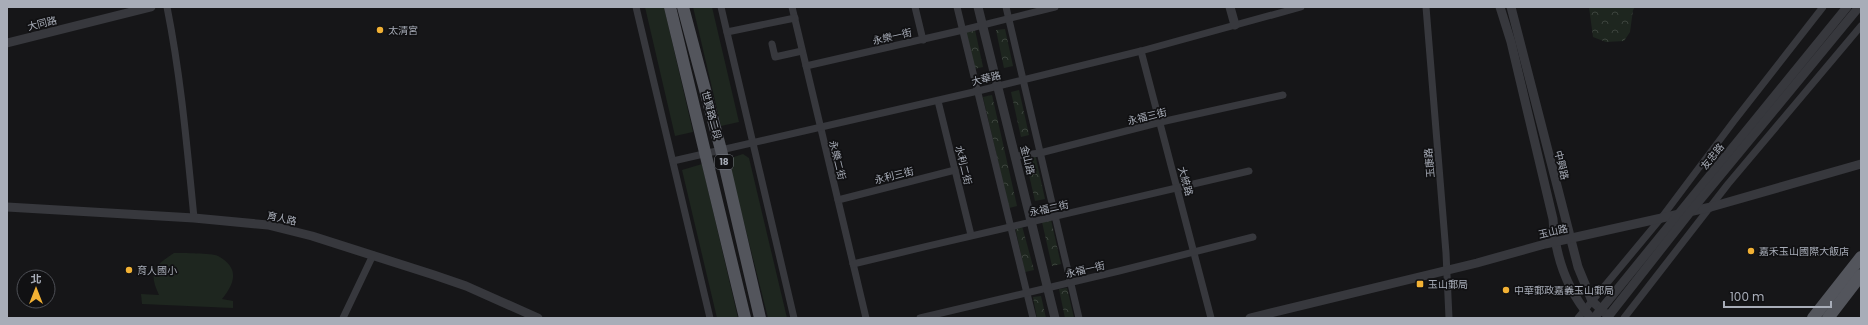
<svg xmlns="http://www.w3.org/2000/svg" width="1868" height="325" font-family="Poppins,'Noto Sans TC',sans-serif">
	<style>
		.green { fill: #1e261f }
		.forest { fill: url(#forest-crowns) }
		.lines { fill: none; stroke-linecap: round; stroke-linejoin: round }
		.minor { stroke: #37383d; stroke-width: 7 }
		.tertiary { stroke: #37383d; stroke-width: 9 }
		.primary { stroke: #53555c; stroke-width: 12 }
		.poi-dot { fill: #f2b134; stroke: #111113; stroke-width: 1.5 }
		.labels { text-anchor: middle; stroke-width: 3.5; stroke-linejoin: round; paint-order: stroke }
		.shield { fill: #111113; stroke: #7b7e86; stroke-width: 1 }
		.shield-label { font-size: 9px; font-weight: bold; fill: #a8adb8 }
		.street-label { font-size: 10px; fill: #a8adb8; stroke: #111113 }
		.poi-label { font-size: 10px; fill: #a8adb8; stroke: #111113; text-anchor: start }
	</style>
	<defs>
		<pattern id="forest-crowns" width="20" height="18" patternUnits="userSpaceOnUse"><rect width="20" height="18" fill="#1e261f"/><path d="M2 6a3 3 0 1 1 6 0M12 15a3 3 0 1 1 6 0" fill="none" stroke="#3c433d"/></pattern>
	</defs>
	<rect width="100%" height="100%" fill="#161618"/>
	<g class="green">
		<polygon points="645,7 664,7 693,132 675,136"/>
		<polygon points="693,7 712,7 739,122 721,126"/>
		<polygon points="743,154 749,158 787,318 768,318 728,159"/>
		<polygon points="702,164 738,318 717,318 682,170"/>
		<path d="M174 253C182 253 212 253 218 256 240 268 235 283 222 299L233 301V308L142 304 141 294 159 295C148 272 154 266 174 253Z"/>
	</g>
	<g class="forest">
		<polygon points="1589,7 1635,7 1633,10 1630,32 1624,41 1606,42 1593,37"/>
		<polygon points="1005,29 1013,66 1004,68 996,30"/>
		<polygon points="975,30 983,67 974,69 966,31"/>
		<polygon points="1019,90 1029,135 1021,137 1011,92"/>
		<polygon points="992,95 1017,206 1009,208 983,97"/>
		<polygon points="1035,154 1045,199 1035,201 1025,157"/>
		<polygon points="1051,220 1061,264 1052,266 1042,222"/>
		<polygon points="1022,226 1034,270 1025,272 1015,227"/>
		<polygon points="1067,288 1074,318 1065,318 1059,289"/>
		<polygon points="1041,296 1046,318 1037,318 1033,297"/>
	</g>
	<g class="lines">
		<g class="minor">
			<path d="M167 7C181 77 187 147 194 218"/>
			<polyline points="636,7 710,318"/>
			<polyline points="721,7 794,318"/>
			<polyline points="792,7 866,318"/>
			<polyline points="915,7 923,40"/>
			<polyline points="957,7 1033,318"/>
			<polyline points="1006,7 1079,318"/>
			<polyline points="1426,7 1446,253 1449,318"/>
			<polyline points="727,32 795,18"/>
			<polyline points="772,44 775,57 802,51"/>
			<polyline points="1141,51 1211,318"/>
			<polyline points="806,66 963,30 1055,7"/>
			<polyline points="938,101 971,235"/>
			<polyline points="1016,156 1040,153 1161,122 1283,95"/>
			<polyline points="673,161 978,91 1141,51 1301,7"/>
			<polyline points="838,200 955,170"/>
			<path d="M853 264C985 232 1118 203 1249 171"/>
			<polyline points="343,318 373,255"/>
			<polyline points="920,318 1119,271 1253,237"/>
			<polyline points="1578,318 1662,217 1734,121 1823,7"/>
			<polyline points="1624,318 1728,184 1861,26"/>
		</g>
		<g class="tertiary">
			<polyline points="978,7 1055,318"/>
			<polyline points="1230,7 1235,25"/>
			<path d="M1500 7 1511 42 1553 219C1555 256 1567 290 1591 318"/>
			<polyline points="1511,7 1578,267 1592,301 1605,313"/>
			<polyline points="7,43 151,7"/>
			<polyline points="7,207 194,218 268,225 312,236 434,275 466,286 538,318"/>
			<polyline points="1250,318 1477,263 1545,244 1711,207 1861,164"/>
			<polyline points="1594,318 1847,7"/>
			<polyline points="1607,318 1691,211 1859,7"/>
		</g>
		<g class="primary">
			<polyline points="670,7 745,318"/>
			<polyline points="683,7 721,150 760,318"/>
			<polyline points="1813,318 1861,257"/>
			<polyline points="1828,318 1861,275"/>
		</g>
	</g>
	<g class="poi-dot">
		<circle cx="380" cy="30" r="4"/>
		<circle cx="1751" cy="251" r="4"/>
		<circle cx="129" cy="270" r="4"/>
		<rect x="1416" y="280" width="8" height="8" rx="2"/>
		<circle cx="1506" cy="290" r="4"/>
	</g>
	<g class="labels">
		<rect class="shield" x="715" y="155" width="18" height="14" rx="3"/>
		<g class="shield-label">
			<text x="724" y="165">18</text>
		</g>
		<g class="street-label">
			<text transform="translate(42 23) rotate(-14)" y="4">大同路</text>
			<text transform="translate(892 36) rotate(-13)" y="4">永樂一街</text>
			<text transform="translate(986 78) rotate(-14)" y="4">大華路</text>
			<text transform="translate(712 115) rotate(75)" y="4">世賢路二段</text>
			<text transform="translate(1147 116) rotate(-14)" y="4">永福三街</text>
			<text transform="translate(1712 156) rotate(-51)" y="4">友忠路</text>
			<text transform="translate(838 160) rotate(76)" y="4">永樂二街</text>
			<text transform="translate(1028 160) rotate(76)" y="4">金山路</text>
			<text transform="translate(1429 163) rotate(-95)" y="4">玉康路</text>
			<text transform="translate(964 165) rotate(76)" y="4">水利二街</text>
			<text transform="translate(1562 165) rotate(76)" y="4">中興路</text>
			<text transform="translate(894 175) rotate(-14)" y="4">永利三街</text>
			<text transform="translate(1186 181) rotate(74)" y="4">大統路</text>
			<text transform="translate(1049 208) rotate(-12)" y="4">永福二街</text>
			<text transform="translate(282 218) rotate(12)" y="4">育人路</text>
			<text transform="translate(1553 231) rotate(-13)" y="4">玉山路</text>
			<text transform="translate(1085 269) rotate(-13)" y="4">永福一街</text>
		</g>
		<g class="poi-label">
			<text x="388" y="34">太清宮</text>
			<text x="1759" y="255">嘉禾玉山國際大飯店</text>
			<text x="137" y="274">育人國小</text>
			<text x="1428" y="288">玉山郵局</text>
			<text x="1514" y="294">中華郵政嘉義玉山郵局</text>
		</g>
	</g>
	<rect width="1868" height="325" fill="none" stroke="#a8adb8" stroke-width="16"/>
	<g transform="translate(36 289)"><circle r="19" fill="#111113" stroke="#4d4f55"/>
	<path d="M0-3L7 15L0 10L-7 15Z" fill="#f2b134"/>
	<text y="-6" font-size="11" font-weight="bold" text-anchor="middle" fill="#a8adb8">北</text>
	</g>
	<path d="M1724 301v6h107v-6" fill="none" stroke="#a8adb8" stroke-width="2"/>
	<text x="1730" y="301" font-size="12" fill="#a8adb8" stroke="#111113" stroke-width="3" paint-order="stroke">100 m</text>
</svg>
